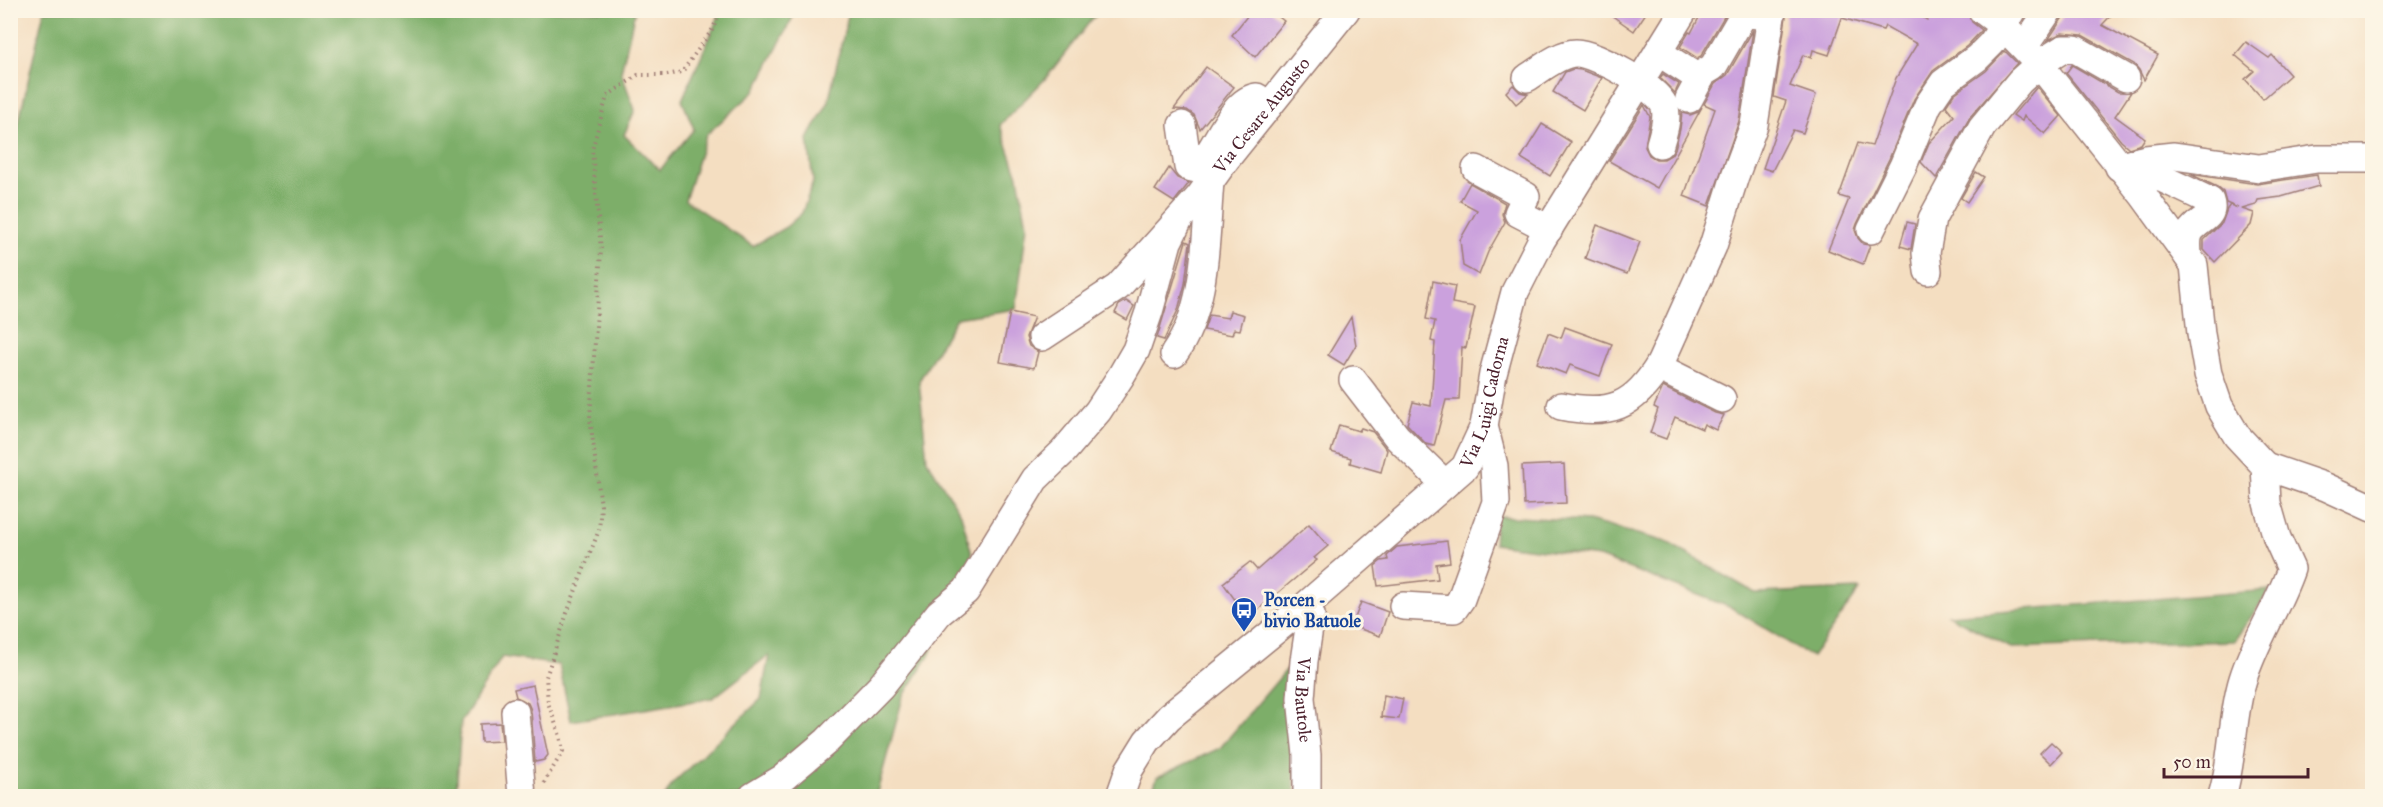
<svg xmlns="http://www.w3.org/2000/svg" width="2383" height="807" font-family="'IM FELL Great Primer',serif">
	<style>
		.forest { fill: #7dae69; stroke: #64664a; stroke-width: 1.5 }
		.building { fill: #cba1dd }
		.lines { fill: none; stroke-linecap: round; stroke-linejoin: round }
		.minor-casing { stroke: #9f7e76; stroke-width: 30 }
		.path { stroke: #9f7e76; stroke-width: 4; stroke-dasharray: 1.5 4.5; stroke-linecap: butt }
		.minor { stroke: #fff; stroke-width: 27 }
		.labels { text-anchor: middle; stroke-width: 6; stroke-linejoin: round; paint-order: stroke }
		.street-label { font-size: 18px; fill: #4a1f2b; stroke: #fcf5e5 }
		.transit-label { font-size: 18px; font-weight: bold; fill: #164399; stroke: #fcf5e5; text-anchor: start }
	</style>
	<rect width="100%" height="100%" fill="#fcf5e5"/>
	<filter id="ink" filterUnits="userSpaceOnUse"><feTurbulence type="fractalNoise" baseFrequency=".0167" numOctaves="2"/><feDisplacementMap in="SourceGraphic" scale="12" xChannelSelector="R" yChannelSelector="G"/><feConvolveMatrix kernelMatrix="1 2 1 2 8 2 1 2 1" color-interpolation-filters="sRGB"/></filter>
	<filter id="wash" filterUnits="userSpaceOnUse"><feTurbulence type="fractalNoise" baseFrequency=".008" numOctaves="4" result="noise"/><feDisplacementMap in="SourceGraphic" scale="24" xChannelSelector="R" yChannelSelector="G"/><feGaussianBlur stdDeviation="1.35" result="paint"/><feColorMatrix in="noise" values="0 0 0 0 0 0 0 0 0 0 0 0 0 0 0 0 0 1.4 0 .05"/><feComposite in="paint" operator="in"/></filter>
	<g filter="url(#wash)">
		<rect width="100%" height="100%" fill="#f4dec1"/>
		<g class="forest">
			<polygon points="44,11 635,11 621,72 635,110 624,135 660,170 694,129 682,100 721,11 796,11 755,91 706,135 685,200 753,246 786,227 802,213 813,182 808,139 828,103 849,11 1102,11 1092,19 1045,79 1000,125 1018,176 1027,225 1016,309 956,318 919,381 927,460 961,514 972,554 929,656 903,697 876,796 665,796 673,783 761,699 769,655 713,698 571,721 559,665 502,657 461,722 456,796 11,796 10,160"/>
			<polygon points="1496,516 1588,521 1667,542 1755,593 1860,589 1812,657 1732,608 1599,557 1494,544"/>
			<polygon points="2270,590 2234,641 2011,648 1948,615"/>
			<polygon points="1287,669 1293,732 1295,796 1151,796 1157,777 1220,748"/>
		</g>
		<g id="blocks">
			<g class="building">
				<polygon points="1252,10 1270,10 1284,21 1255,57 1232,35"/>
				<polygon points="1604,10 1648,10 1634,31"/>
				<polygon points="1703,10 1728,10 1701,56 1697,58 1680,47 1689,32 1691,33"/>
				<polygon points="1787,10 1910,10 1927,20 1932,10 1967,10 1972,22 1982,30 1967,46 1933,71 1914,99 1889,159 1857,224 1855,230 1858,238 1863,244 1870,245 1863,264 1828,250 1849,199 1839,196 1858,143 1872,146 1896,78 1917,44 1885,26 1883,30 1842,18 1829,55 1813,50 1811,58 1803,55 1790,86 1816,95 1803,133 1793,130 1772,171 1763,168 1786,101 1774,97"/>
				<polygon points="2065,10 2116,10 2102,25 2158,55 2144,80 2139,70 2134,64 2082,35 2062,33 2048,40 2062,19"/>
				<polygon points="1753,30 1739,121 1709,206 1684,196 1715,109 1704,104 1715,84 1727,75"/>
				<polygon points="2246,42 2269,58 2272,55 2290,75 2263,99 2245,79 2254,71 2235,55"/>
				<polygon points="2005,51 2017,63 1970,117 1936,178 1921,162 1929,143 1954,116 1946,106 1954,94 1986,71"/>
				<polygon points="2072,65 2118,92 2131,92 2115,116 2145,138 2141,144 2129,148 2121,141 2066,73"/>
				<polygon points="1206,67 1234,87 1200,129 1194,115 1187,110 1174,109"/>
				<polygon points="1573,69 1581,70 1602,78 1583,110 1553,92 1565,72"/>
				<polygon points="1663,74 1679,84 1675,93 1660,78"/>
				<polygon points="1513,85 1520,92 1528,94 1516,104 1506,92"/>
				<polygon points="2037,87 2061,116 2045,134 2024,116 2022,121 2013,115"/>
				<polygon points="1644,105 1650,117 1645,147 1649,155 1656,159 1664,159 1671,155 1675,149 1680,129 1682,113 1690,115 1698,112 1702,107 1657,188 1609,161"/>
				<polygon points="1542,124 1571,142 1550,176 1521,158"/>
				<polygon points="1169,168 1177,178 1189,183 1174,202 1155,190"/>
				<polygon points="1976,172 1984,177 1967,202 1961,198"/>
				<polygon points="2190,174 2257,184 2317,175 2319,186 2281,197 2258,200 2256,205 2242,209 2254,213 2251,225 2215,262 2204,250 2204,240 2222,223 2227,209 2230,205 2238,208 2226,203 2223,192 2217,187"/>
				<polygon points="1470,183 1505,203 1502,214 1505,222 1488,252 1479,275 1463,266 1460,240 1477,210 1460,201"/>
				<polygon points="1907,222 1915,224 1911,249 1900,246"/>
				<polygon points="1597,225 1640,242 1627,274 1585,258"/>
				<polygon points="1186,241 1190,243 1185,284 1178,310 1164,340 1157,338"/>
				<polygon points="1433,281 1455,286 1452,303 1475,307 1466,348 1462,347 1459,400 1446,400 1434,446 1426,444 1407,424 1413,402 1431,406 1435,342 1431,341 1435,321 1426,319"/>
				<polygon points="1126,301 1134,306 1127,320 1115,313 1119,305"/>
				<polygon points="1230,311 1244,315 1240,330 1234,329 1232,335 1204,330 1209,315 1228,318"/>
				<polygon points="1010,312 1034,317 1026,337 1029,346 1038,352 1034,368 1000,362"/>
				<polygon points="1351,317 1356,345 1344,365 1328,355"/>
				<polygon points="1565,327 1612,344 1600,376 1570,365 1566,374 1537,363 1548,333 1561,338"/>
				<polygon points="1663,387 1715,413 1724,415 1716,430 1704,424 1702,429 1675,417 1666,439 1650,433 1658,409 1654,407"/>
				<polygon points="1339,425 1359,431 1361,428 1373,432 1387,450 1381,472 1350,463 1351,458 1331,452"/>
				<polygon points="1564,464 1566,503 1524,505 1522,466"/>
				<polygon points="1309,524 1328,546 1314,558 1317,560 1248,618 1223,583 1250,562 1257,570"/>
				<polygon points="1447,541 1450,562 1436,564 1438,579 1378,586 1375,566 1381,561 1388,560 1387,556 1397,547"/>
				<polygon points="1361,602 1388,612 1380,636 1352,626"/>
				<polygon points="533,685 548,755 544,760 535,762 531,710 528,703 516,697 514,689"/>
				<polygon points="1384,695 1403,699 1399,719 1381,717"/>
				<polygon points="500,723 502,741 481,742 480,724"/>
				<polygon points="2051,742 2062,752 2051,764 2040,753"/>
			</g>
		</g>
	</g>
	<g filter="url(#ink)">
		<use href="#blocks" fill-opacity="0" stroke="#9f7e76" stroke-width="1.5"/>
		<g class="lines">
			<g class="minor-casing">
				<g id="minor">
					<path d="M1982 10 2002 25 2035 59 2143 195 2194 265 2201 334 2208 374 2219 406 2237 436 2265 466 2267 503 2277 538 2291 569C2278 607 2255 640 2243 679 2231 717 2234 758 2222 796"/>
					<polyline points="2024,47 2049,10"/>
					<polyline points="1658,52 1700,79"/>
					<path d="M1527 78C1541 69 1560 53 1576 53 1595 53 1661 89 1665 108 1668 120 1663 133 1660 144"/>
					<polyline points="1689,99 1703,73 1713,67 1742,17 1748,14 1771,16"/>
					<path d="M1182 125 1188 167 1197 169C1215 151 1231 100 1257 97L1269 106"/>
					<path d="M2139 161 2159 177 2210 201C2216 218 2197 220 2190 232 2186 239 2188 249 2188 257"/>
					<polyline points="2119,167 2146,159 2174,156 2259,168 2317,159 2372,159"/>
					<polyline points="1476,169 1526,196 1518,213 1549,229"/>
					<polyline points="1871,230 1903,166 1928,105 1943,83 1977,58 1992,43 2011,12"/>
					<polyline points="1928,271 1926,253 1932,219 1982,127 2020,81 2039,64 2063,49 2075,49 2126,78"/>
					<path id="s1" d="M1042 337 1118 287 1199 197 1227 158 1346 10"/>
					<path d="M1174 354C1208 306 1205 238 1210 182"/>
					<polyline points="1353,380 1397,437 1445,484"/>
					<polyline points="1722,399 1664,370 1660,364 1713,246 1735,176 1754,125 1772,10"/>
					<path d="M1561 406C1610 416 1634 407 1660 364"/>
					<polyline points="2265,466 2326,487 2372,508"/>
					<polyline points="1403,606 1454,609 1461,599 1496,502 1494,466 1484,426"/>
					<path id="s2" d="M1304 607 1311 615 1304 661 1301 698 1307 755V796"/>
					<polyline points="515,712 522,796"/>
					<polyline points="753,796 783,778 827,741 881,686 939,613 966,591 1035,479 1063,452 1098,411 1121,376 1136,350 1149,312 1168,242 1179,220"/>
					<path id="s3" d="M1120 796 1129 770 1147 741 1169 717 1304 607 1465 467 1484 426 1493 374 1515 292 1541 241 1684 10"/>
				</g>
			</g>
			<polyline class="path" points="544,783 563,751 560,736 548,703 546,677 567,613 599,530 601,506 590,418 601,250 592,150 607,96 638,75 667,75 682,72 712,30 722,10"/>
			<use href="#minor" class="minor"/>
		</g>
	</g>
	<defs>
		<g id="bus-pin" transform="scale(1.35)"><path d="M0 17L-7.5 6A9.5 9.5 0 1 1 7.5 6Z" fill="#1a4fb4" stroke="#fcf5e5"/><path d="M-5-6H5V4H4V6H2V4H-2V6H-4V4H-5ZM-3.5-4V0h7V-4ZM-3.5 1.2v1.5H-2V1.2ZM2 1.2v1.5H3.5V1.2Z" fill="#fff"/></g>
	</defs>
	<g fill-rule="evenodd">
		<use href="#bus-pin" x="1244" y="610"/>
	</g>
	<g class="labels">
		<g class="street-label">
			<text dy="6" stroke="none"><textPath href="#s1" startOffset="315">Via Cesare Augusto</textPath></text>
			<text dy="6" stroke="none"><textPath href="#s3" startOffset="550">Via Luigi Cadorna</textPath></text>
			<text dy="6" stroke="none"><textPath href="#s2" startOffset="96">Via Bautole</textPath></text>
		</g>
		<g class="transit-label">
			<text x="1264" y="606">Porcen -<tspan x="1264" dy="21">bivio Batuole</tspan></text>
		</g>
	</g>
	<rect width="2383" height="807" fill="none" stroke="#fcf5e5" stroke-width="36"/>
	<path d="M2164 768v9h144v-9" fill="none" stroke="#4a1f2b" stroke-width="3"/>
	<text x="2173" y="768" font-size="18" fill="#4a1f2b" stroke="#fcf5e5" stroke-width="4.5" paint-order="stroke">50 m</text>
</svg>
